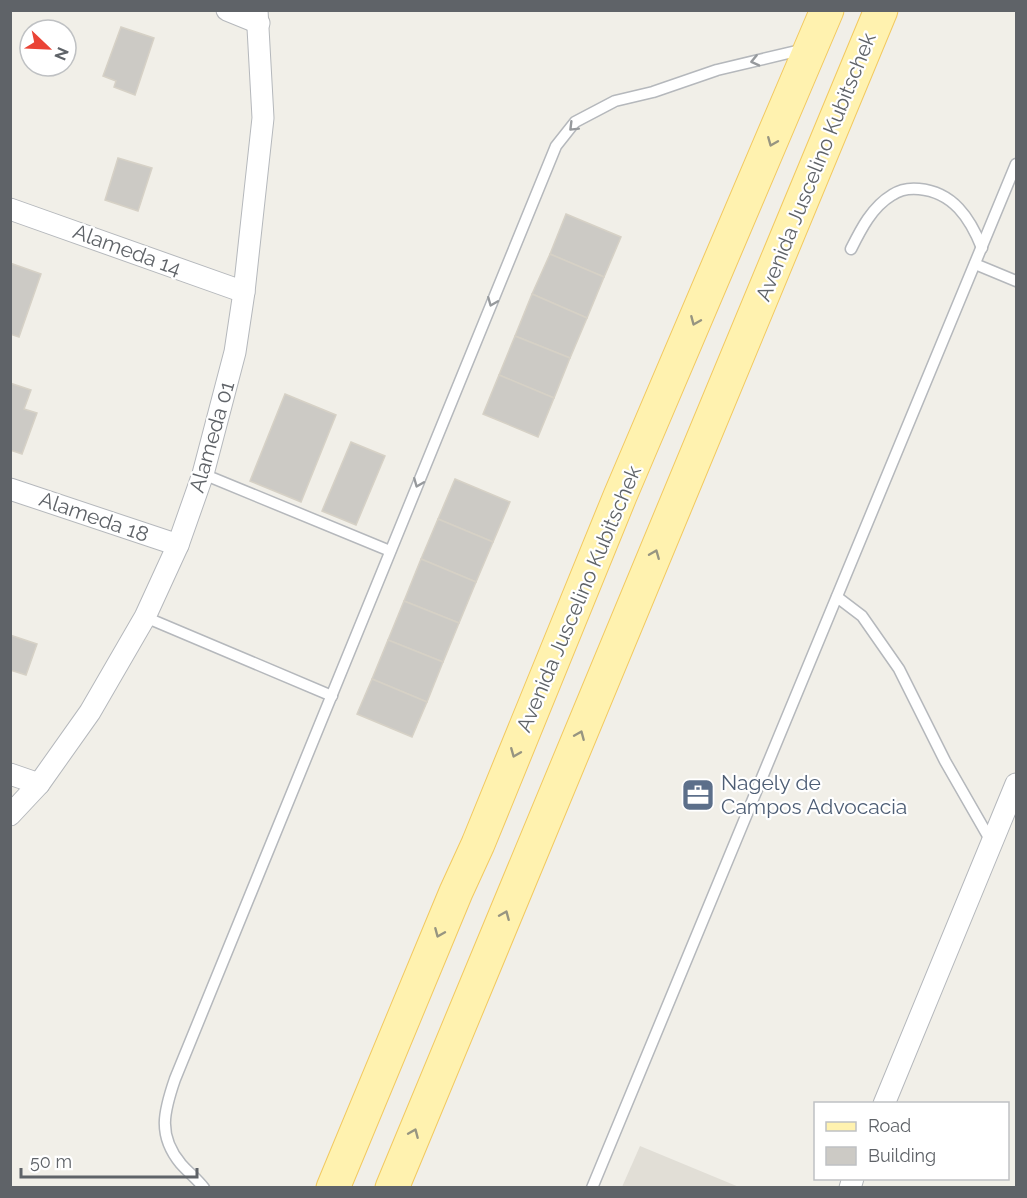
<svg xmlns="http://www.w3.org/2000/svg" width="1027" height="1198" font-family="Raleway,sans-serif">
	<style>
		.education { fill: #e1ded6 }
		.building { fill: #cccac5; stroke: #d6d1c6; stroke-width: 1.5 }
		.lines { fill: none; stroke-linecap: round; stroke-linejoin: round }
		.lane-casing { stroke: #b5b8bc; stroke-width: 13 }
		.street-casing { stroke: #b5b8bc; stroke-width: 23 }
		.primary-casing { stroke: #f2c960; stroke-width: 35 }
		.lane { stroke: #fff; stroke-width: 10 }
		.street { stroke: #fff; stroke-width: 21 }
		.primary { stroke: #fff2af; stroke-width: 33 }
		.oneway { stroke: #979a9d }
		.oneway2 { stroke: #979581 }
		.labels { text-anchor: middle; stroke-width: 4.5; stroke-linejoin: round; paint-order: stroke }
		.street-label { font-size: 21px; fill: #5f6368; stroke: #fff }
		.service-label { font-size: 21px; fill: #4e5e75; stroke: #fff; text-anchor: start }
	</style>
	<rect width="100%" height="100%" fill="#f1efe8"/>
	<polygon class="education" points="640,1146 739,1187 622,1187"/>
	<g class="building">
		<polygon points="121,27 154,38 135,95 114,87 116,81 103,76"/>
		<polygon points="118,158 152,168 138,211 105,200"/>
		<polygon points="566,214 621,237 604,277 550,254"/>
		<polygon points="550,254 604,277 587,318 532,294"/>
		<polygon points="10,263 41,274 19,337 10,334"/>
		<polygon points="532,294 587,318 570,358 515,336"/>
		<polygon points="515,336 570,358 554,398 499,375"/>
		<polygon points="499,375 554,398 538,437 483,414"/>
		<polygon points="10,383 31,390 24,409 37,413 22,454 10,450"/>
		<polygon points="285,394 336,415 301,502 250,481"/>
		<polygon points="351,442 385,456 356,525 322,511"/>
		<polygon points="455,479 510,502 493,542 438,519"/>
		<polygon points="438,519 493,542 476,582 421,559"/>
		<polygon points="421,559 476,582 459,623 404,601"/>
		<polygon points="404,601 459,623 443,662 388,640"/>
		<polygon points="10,635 37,644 26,675 10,670"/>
		<polygon points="388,640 443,662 427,702 372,679"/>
		<polygon points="372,679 427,702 412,737 357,714"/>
	</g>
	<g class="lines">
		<g class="lane-casing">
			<g id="lane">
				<path d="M851 249C861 229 872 207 892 195 901 189 909 188 919 189 953 192 970 218 982 248"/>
				<polyline points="975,264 1016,281"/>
				<polyline points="203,474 390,551"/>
				<polyline points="837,597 862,616 899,669 945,761 992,843"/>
				<polyline points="145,617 332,696"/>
				<path d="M204 1188C197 1179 188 1172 181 1164 157 1135 164 1111 175 1079L556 146 575 122 615 101 653 92 717 70 805 49"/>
				<polyline points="592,1188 1016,164"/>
			</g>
		</g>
		<g class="street-casing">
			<g id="street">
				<polyline points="227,10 259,23"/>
				<polyline points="10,209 244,292"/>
				<polyline points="10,489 178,545"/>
				<polyline points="10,774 39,784"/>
				<polyline points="10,815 39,784 90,712 145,617 178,545 203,474 235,352 244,292 263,118 257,10"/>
				<polyline points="884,1104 1016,784"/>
				<polyline points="850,1188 853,1178"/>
			</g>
		</g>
		<g class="primary-casing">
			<g id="primary">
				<polyline points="333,1188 456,892 478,844 620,496 827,10"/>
				<polyline points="392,1188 881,10"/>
			</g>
		</g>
		<use href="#lane" class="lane"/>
		<use href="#street" class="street"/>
		<use href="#primary" class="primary"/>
	</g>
	<defs><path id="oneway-chevron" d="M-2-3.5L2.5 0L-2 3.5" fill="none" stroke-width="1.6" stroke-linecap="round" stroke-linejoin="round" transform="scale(1.5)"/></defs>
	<g class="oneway">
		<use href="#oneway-chevron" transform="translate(755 61) rotate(167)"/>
		<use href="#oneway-chevron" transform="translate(573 127) rotate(135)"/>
		<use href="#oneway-chevron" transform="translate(492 302) rotate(112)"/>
		<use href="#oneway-chevron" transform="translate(418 483) rotate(112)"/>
	</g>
	<g class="oneway2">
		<use href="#oneway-chevron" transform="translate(772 142) rotate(112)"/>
		<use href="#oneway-chevron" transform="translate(695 321) rotate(113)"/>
		<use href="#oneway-chevron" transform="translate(655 554) rotate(-68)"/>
		<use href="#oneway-chevron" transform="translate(580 735) rotate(-67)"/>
		<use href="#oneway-chevron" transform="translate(515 753) rotate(112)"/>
		<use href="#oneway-chevron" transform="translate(505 915) rotate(-67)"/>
		<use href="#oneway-chevron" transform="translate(439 933) rotate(113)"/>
		<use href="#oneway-chevron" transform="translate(414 1133) rotate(-67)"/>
	</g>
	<defs>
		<g id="office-square" transform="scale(1.725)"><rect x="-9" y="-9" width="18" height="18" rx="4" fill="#5c6f8a" stroke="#fff"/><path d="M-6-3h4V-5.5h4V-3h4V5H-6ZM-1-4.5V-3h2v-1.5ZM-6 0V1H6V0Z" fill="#fff"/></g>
	</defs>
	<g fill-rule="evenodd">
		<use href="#office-square" x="698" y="795"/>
	</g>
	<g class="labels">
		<g class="street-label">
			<text transform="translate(816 167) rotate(-68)" y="7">Avenida Juscelino Kubitschek</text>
			<text transform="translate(127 250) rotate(20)" y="7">Alameda 14</text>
			<text transform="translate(212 437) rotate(-74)" y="7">Alameda 01</text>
			<text transform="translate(94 517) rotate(19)" y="7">Alameda 18</text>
			<text transform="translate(579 599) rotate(-67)" y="7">Avenida Juscelino Kubitschek</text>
		</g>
		<g class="service-label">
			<text x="721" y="790">Nagely de<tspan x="721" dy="24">Campos Advocacia</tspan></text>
		</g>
	</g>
	<rect width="1027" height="1198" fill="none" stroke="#5f6368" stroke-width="24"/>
	<rect x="814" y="1102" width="195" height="78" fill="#ffffff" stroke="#bfc1c3" stroke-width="1.5"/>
	<rect x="826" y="1122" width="30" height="9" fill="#fff2af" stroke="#bfc1c3" stroke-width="1.5"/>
	<text x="868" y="1132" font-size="18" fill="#5f6368">Road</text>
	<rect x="826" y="1147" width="30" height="18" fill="#cccac5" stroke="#bfc1c3" stroke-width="1.5"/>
	<text x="868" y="1162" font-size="18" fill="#5f6368">Building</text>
	<g transform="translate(48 48) rotate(113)"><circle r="28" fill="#ffffff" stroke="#bfc1c3" stroke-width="1.5"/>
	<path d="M0-4.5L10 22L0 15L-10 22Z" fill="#ea4335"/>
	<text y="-9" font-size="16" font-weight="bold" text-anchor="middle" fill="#5f6368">N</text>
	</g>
	<path d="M21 1168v9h176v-9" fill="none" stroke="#5f6368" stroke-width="3"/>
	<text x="30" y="1168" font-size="18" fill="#5f6368" stroke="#ffffff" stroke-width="4.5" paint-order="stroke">50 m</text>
</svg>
